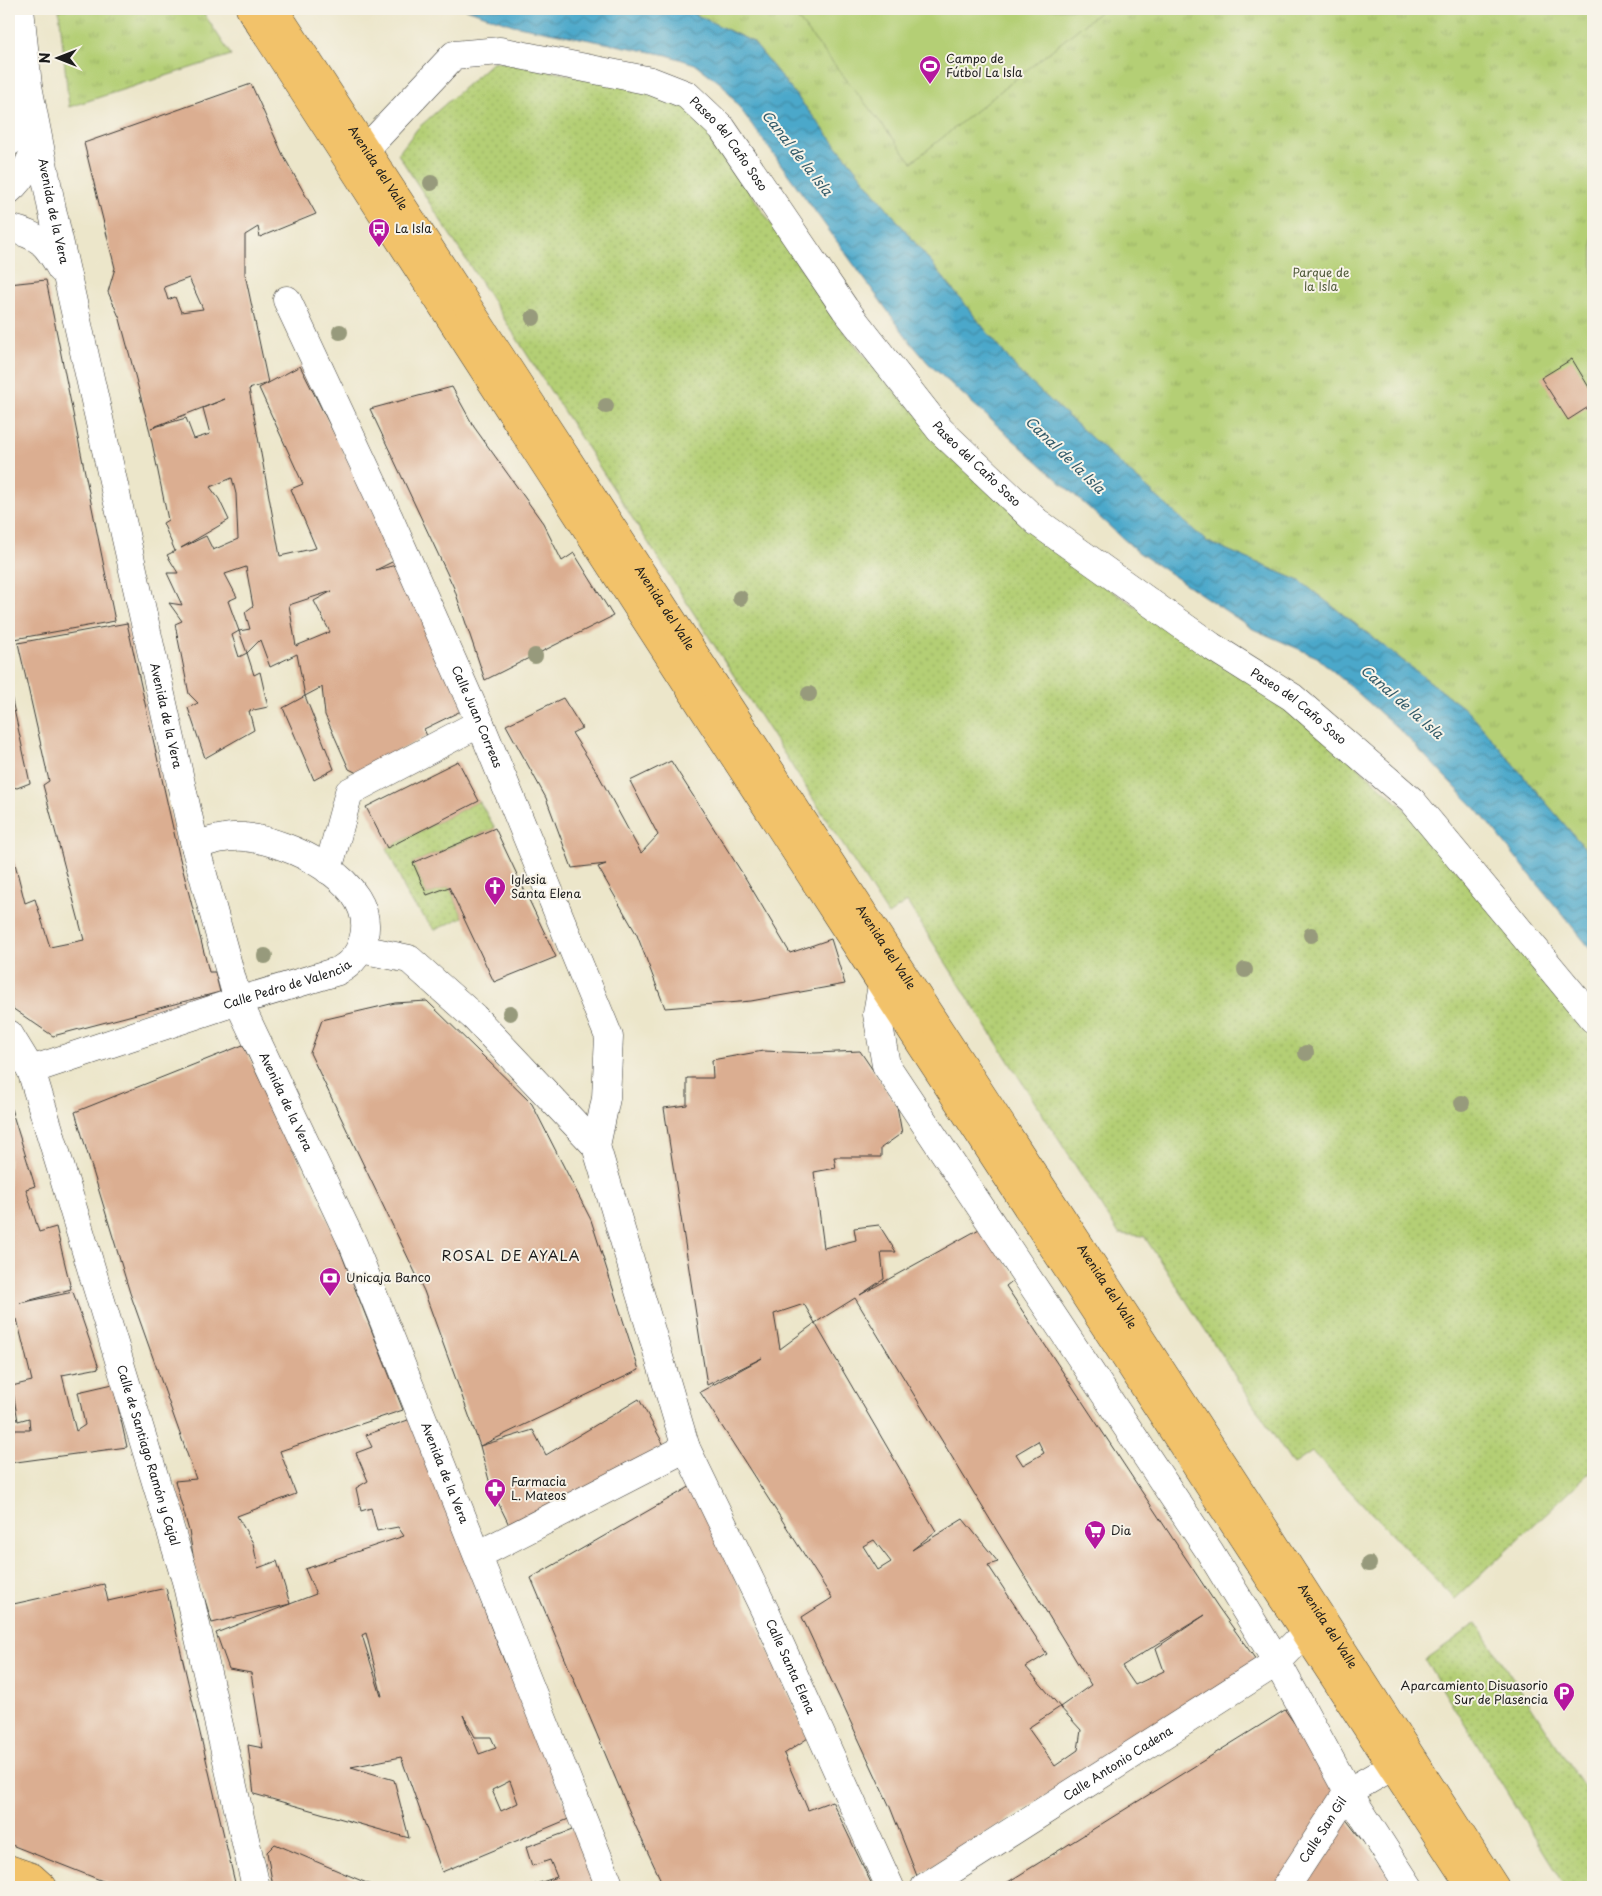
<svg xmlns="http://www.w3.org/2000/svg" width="1602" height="1896" font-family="'Playpen Sans',sans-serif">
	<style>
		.grass { fill: url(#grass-dots); stroke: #687648 }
		.park { fill: url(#park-tufts); stroke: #687648 }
		.pitch { fill: #b4cf75; stroke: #687648 }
		.water { fill: url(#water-waves); stroke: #346273 }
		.building { fill: #dbae91; fill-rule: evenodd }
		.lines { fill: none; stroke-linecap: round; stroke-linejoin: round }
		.minor-casing { stroke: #3b3a36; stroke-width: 29 }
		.major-casing { stroke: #3b3a36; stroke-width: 29 }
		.minor { stroke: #fff; stroke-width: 28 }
		.major { stroke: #f2c26a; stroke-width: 28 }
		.tree { fill: #979a7b }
		.labels { text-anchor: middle; stroke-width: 4; stroke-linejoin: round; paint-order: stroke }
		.poi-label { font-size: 12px; fill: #1c1c1c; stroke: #f7f3e8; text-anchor: start }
		.street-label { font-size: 12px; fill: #1c1c1c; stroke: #f7f3e8 }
		.park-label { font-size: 12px; fill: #515b3b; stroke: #f7f3e8 }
		.water-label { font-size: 14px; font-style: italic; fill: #325b6a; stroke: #f7f3e8 }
		.neighbourhood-label { font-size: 14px; letter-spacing: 1px; fill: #1c1c1c; stroke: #f7f3e8 }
	</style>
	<defs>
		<pattern id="grass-dots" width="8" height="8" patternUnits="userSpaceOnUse" patternTransform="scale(1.25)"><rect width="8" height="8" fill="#b4cf75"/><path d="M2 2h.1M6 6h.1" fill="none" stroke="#9ab165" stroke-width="1.8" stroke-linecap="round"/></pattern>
		<pattern id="park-tufts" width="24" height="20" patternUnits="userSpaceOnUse" patternTransform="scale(1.25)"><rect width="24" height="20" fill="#b4cf75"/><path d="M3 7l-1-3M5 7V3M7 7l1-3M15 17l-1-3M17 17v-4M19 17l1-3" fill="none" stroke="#9ab165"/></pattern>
		<pattern id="water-waves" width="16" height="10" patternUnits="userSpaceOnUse" patternTransform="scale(1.25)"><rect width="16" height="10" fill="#4ca8ca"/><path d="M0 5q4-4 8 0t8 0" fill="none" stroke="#3e88a3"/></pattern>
	</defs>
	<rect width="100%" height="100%" fill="#f7f3e8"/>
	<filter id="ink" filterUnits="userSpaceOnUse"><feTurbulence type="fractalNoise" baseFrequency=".02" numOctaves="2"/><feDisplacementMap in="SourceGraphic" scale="10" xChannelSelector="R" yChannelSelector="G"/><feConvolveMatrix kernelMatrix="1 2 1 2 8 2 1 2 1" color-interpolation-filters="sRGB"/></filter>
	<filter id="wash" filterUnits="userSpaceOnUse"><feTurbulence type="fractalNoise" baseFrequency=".0096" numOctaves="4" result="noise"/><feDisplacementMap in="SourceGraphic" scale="20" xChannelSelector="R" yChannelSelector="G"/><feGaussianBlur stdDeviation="1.12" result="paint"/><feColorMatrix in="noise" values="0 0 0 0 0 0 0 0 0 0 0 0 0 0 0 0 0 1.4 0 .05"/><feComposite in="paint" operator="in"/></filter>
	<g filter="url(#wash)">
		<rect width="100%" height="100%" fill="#ece6ca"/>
		<g class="grass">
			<polygon points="494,61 653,90 684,105 702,121 840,326 887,383 1037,535 1083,572 1302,715 1410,814 1593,1035 1593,1469 1455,1599 1312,1452 1293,1465 1144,1236 1119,1234 907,902 888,915 398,154 418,128"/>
			<polygon points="479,801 495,828 413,863 427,895 449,887 463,917 435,930 409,899 387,848"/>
			<polygon points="1477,1623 1593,1801 1593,1887 1565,1887 1425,1660"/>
		</g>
		<g class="park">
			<polygon points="59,9 201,9 231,55 69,107"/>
			<polygon points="684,9 1593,9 1593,858 1469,712 1300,581 1206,541 1021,374 753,42"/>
		</g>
		<polygon class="pitch" points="790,9 1103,9 912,162"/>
		<polygon class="water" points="466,9 684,9 753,42 1021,374 1206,541 1300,581 1469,712 1593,858 1593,952 1479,812 1402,732 1317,657 1253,629 1138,552 929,364 911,343 723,85 695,64 667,55 513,25"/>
		<g id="blocks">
			<g class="building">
				<path d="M251 84 283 155 316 214 260 237 258 227 245 235V274L268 383 249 389 280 556 316 548 291 489 303 484 259 388 300 366 398 559 376 570 400 564 465 709 424 729 427 736 357 773 349 769 325 715 322 687 305 696 334 769 314 780 283 708 305 696 297 654 270 667 260 640 247 653 239 631 250 629 245 612 253 606 246 567 225 574 237 597 228 601 239 631 232 635 239 657 247 653 254 675 260 672 268 707 249 711 254 730 205 758 188 708 198 703 189 694 175 624 182 621 169 603 182 605 167 573H178L167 555 175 551 163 523 168 520 149 428 120 319 108 292 115 268 84 143ZM189 278 203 309 181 312 175 297 168 300 164 287ZM225 399 203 408 210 434 194 439 186 418 151 428ZM232 478 236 494 238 539 213 550 206 536 181 548 229 520 219 499 210 487ZM332 591 314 601 330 632 296 646 289 605Z"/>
				<polygon points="46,280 115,621 9,640 9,284"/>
				<polygon points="1572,359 1593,394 1593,404 1568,420 1541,378"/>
				<polygon points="452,387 474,427 543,523 562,561 574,553 613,616 485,680 454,588 370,409"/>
				<polygon points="127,623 179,855 209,972 215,972 220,992 53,1036 9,1006 9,840 25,903 35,899 50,947 84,940 43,785 49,781 18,643"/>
				<polygon points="10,691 30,783 17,788 9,786"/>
				<polygon points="563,698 582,728 572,733 598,774 641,853 658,835 630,781 671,761 746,879 790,953 831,939 845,984 751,1001 665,1008 637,935 598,867 606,864 572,868 546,798 506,725"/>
				<polygon points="458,761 479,801 387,848 366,807"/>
				<polygon points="495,828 556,957 494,982 449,887 427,895 413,863"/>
				<polygon points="427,1001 532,1104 591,1220 639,1370 480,1446 533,1430 546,1455 639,1399 665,1447 512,1531 491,1488 480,1446 424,1291 310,1053 322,1020 395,1003"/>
				<path d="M243 1045 330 1225 403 1410 280 1451 296 1494 237 1516 253 1543 258 1568 277 1561 290 1604 316 1594 305 1569 404 1536 398 1527 377 1531 371 1508 361 1511 356 1488 368 1481 356 1453 372 1447 366 1435 422 1415 479 1596 505 1663 520 1693 571 1818 442 1872 401 1757 351 1767 394 1780 409 1838 254 1794 248 1745 263 1748 251 1673 229 1669 216 1633 290 1604 212 1623 195 1567 189 1531 175 1481 196 1479 130 1293 75 1112ZM366 1633 382 1696H381L362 1635ZM463 1715 475 1737H491L496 1748 479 1754ZM510 1781 518 1803 501 1811 492 1790Z"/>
				<path d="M763 1051 815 1053 860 1051 897 1106 902 1133 881 1148V1157H834L836 1168 814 1172 824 1248 856 1240 854 1228 879 1225 896 1252H881L884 1279 860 1295 981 1228 1016 1278 1006 1286 1218 1607 1259 1664 917 1876 890 1807 802 1617 832 1598 700 1392 762 1358 707 1385 664 1108 687 1105V1078H713L712 1060ZM855 1298 1091 1685 1060 1707 1026 1667 1047 1654 988 1565 998 1562 963 1519 912 1550 936 1531 815 1323 780 1349 774 1314 804 1304 815 1323ZM1038 1441 1044 1453 1023 1465 1016 1454ZM874 1540 891 1562 878 1570 863 1546ZM1205 1615 1156 1648 1164 1671 1135 1685 1122 1666ZM1060 1707 1081 1730 1078 1750 1055 1766 1028 1728Z"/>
				<polygon points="9,1102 35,1186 26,1189 39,1232 56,1227 71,1289 20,1303 73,1292 99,1368 62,1375 76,1431 85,1425 78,1392 113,1384 127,1447 9,1463 9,1430 30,1430 29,1418 18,1421 12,1386 32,1381 17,1319 9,1321"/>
				<polygon points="693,1485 808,1738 784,1754 808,1810 832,1801 873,1887 664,1887 636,1827 531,1578"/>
				<polygon points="104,1584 108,1601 166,1588 236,1887 118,1887 9,1844 9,1605"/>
				<polygon points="1285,1710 1346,1796 1338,1809 1398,1887 1000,1887"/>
				<polygon points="575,1829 599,1887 527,1887 557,1877 550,1860 532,1866 526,1847"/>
				<polygon points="275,1844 376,1887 273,1887 267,1852"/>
			</g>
		</g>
	</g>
	<g filter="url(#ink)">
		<use href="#blocks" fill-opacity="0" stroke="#3b3a36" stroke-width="1"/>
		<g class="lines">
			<g class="minor-casing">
				<g id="minor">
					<path id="s1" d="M20 9 28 86 52 209 195 846 238 1001 353 1244 610 1887"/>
					<path d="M9 142C20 128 24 113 26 95"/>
					<path id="s2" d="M366 149 454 55 500 51 651 81 687 95 722 128 845 309 940 430 1037 522 1211 646 1292 697 1412 801 1593 1019"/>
					<path d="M9 190C24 177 31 160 38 142"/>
					<path d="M9 228C40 236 46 242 61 269"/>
					<path id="s3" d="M287 300 389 518 480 723 609 1037 606 1098 596 1146"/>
					<polyline points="328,870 349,792 480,723"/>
					<path id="s4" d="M361 949 409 959 474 1017 596 1146 686 1448 765 1611 890 1887"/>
					<polyline points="882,985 877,1014 886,1065 1210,1552 1277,1662 1348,1792 1409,1887"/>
					<path id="s5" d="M9 1034 31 1070 186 1581 256 1887"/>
					<path id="s6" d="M31 1070 238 1001 338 971C353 963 360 953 364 936 376 881 288 841 244 837 226 836 212 840 195 846"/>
					<polyline points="478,1555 686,1448"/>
					<path id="s7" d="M925 1887 1277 1662 1305 1633"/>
					<path id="s8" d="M1286 1887 1348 1792 1393 1766"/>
				</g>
			</g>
			<g class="major-casing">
				<g id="major">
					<polyline points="250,9 882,985 1471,1887"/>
					<path id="s9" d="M274 9 1259 1520 1495 1887"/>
					<polyline points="9,1869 32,1877 43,1887"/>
				</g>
			</g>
			<use href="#minor" class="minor"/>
			<use href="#major" class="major"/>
		</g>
		<g class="tree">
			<circle cx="431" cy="183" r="8"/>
			<circle cx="533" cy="318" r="8"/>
			<circle cx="340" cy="332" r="8"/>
			<circle cx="606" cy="406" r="8"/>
			<circle cx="740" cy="598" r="8"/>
			<circle cx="535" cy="656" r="8"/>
			<circle cx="809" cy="694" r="8"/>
			<circle cx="1311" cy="935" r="8"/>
			<circle cx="265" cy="956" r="8"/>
			<circle cx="1245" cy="970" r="8"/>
			<circle cx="510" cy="1013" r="8"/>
			<circle cx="1306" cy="1053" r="8"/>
			<circle cx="1462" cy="1103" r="8"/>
			<circle cx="1369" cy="1564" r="8"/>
		</g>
	</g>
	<defs>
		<g id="stadium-pin" transform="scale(1.125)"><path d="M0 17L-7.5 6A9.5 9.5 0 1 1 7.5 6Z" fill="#b5179e" stroke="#f7f3e8"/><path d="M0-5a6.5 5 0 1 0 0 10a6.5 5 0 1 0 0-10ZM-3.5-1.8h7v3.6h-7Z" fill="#fff"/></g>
		<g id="bus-pin" transform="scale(1.125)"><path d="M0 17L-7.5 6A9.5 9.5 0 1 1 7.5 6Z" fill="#b5179e" stroke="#f7f3e8"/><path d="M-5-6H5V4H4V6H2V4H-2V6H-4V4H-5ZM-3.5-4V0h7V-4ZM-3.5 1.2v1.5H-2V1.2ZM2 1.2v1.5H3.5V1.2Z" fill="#fff"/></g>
		<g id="church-pin" transform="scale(1.125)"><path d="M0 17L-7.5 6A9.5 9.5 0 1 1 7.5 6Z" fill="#b5179e" stroke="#f7f3e8"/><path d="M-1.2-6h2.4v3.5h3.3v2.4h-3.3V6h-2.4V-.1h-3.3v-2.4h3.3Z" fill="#fff"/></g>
		<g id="bank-pin" transform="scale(1.125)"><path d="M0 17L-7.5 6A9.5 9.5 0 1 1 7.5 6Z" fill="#b5179e" stroke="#f7f3e8"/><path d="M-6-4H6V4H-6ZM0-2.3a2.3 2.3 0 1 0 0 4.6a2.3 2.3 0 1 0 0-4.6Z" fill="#fff"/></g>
		<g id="pharmacy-pin" transform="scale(1.125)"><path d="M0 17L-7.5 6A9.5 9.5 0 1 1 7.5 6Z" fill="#b5179e" stroke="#f7f3e8"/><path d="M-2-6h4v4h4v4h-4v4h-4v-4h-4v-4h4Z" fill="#fff"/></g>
		<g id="supermarket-pin" transform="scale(1.125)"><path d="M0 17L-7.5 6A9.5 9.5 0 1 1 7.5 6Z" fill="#b5179e" stroke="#f7f3e8"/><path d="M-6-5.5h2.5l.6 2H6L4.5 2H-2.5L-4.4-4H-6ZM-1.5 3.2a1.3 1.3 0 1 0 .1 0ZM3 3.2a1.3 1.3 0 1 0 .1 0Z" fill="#fff"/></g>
		<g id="parking-pin" transform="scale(1.125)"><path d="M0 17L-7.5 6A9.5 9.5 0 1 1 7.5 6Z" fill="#b5179e" stroke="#f7f3e8"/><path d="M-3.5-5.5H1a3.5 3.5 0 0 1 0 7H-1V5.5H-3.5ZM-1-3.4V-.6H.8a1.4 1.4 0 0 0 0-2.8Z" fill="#fff"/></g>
	</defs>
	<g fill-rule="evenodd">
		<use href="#stadium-pin" x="930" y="66"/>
		<use href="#bus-pin" x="379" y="229"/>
		<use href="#church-pin" x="495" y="887"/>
		<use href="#bank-pin" x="330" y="1278"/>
		<use href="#pharmacy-pin" x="495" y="1489"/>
		<use href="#supermarket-pin" x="1095" y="1531"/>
		<use href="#parking-pin" x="1564" y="1693"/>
	</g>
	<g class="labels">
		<g class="poi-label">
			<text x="946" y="63">Campo de<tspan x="946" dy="14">Fútbol La Isla</tspan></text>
			<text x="395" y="233">La Isla</text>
			<text x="511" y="884">Iglesia<tspan x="511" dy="14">Santa Elena</tspan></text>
			<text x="346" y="1282">Unicaja Banco</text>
			<text x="511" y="1486">Farmacia<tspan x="511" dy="14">L. Mateos</tspan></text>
			<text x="1111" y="1535">Dia</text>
			<text x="1548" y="1690" text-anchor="end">Aparcamiento Disuasorio<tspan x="1548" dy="14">Sur de Plasencia</tspan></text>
		</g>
		<g class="street-label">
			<text dy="4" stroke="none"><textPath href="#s2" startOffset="432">Paseo del Caño Soso</textPath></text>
			<text dy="4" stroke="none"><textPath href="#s9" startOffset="190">Avenida del Valle</textPath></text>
			<text dy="4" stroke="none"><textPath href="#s1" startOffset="205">Avenida de la Vera</textPath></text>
			<text dy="4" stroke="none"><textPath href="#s2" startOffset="838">Paseo del Caño Soso</textPath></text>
			<text dy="4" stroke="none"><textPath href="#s9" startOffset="715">Avenida del Valle</textPath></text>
			<text dy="4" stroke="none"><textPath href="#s2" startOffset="1242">Paseo del Caño Soso</textPath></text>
			<text dy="4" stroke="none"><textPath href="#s1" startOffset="722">Avenida de la Vera</textPath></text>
			<text dy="4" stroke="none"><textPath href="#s3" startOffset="458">Calle Juan Correas</textPath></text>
			<text dy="4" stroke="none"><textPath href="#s9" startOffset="1120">Avenida del Valle</textPath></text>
			<text dy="4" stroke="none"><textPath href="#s6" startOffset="270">Calle Pedro de Valencia</textPath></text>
			<text dy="4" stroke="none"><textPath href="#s1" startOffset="1128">Avenida de la Vera</textPath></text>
			<text dy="4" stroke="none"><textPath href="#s9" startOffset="1525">Avenida del Valle</textPath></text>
			<text dy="4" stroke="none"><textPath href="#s5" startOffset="445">Calle de Santiago Ramón y Cajal</textPath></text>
			<text dy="4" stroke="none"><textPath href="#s1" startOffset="1532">Avenida de la Vera</textPath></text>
			<text dy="4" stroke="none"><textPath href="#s9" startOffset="1930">Avenida del Valle</textPath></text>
			<text dy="4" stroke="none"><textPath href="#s4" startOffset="871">Calle Santa Elena</textPath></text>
			<text dy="4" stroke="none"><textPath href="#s7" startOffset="229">Calle Antonio Cadena</textPath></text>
			<text dy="4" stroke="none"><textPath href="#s8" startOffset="68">Calle San Gil</textPath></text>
		</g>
		<g class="park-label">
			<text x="1321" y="277">Parque de<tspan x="1321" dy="14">la Isla</tspan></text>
		</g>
		<g class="water-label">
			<text transform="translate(797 153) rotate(52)" y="5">Canal de la Isla</text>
			<text transform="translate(1065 455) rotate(44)" y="5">Canal de la Isla</text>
			<text transform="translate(1402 702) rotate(41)" y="5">Canal de la Isla</text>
		</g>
		<g class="neighbourhood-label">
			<text x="511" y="1261">ROSAL DE AYALA</text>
		</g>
	</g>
	<rect width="1602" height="1896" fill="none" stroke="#f7f3e8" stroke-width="30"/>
	<g transform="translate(58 58) rotate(270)" stroke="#f7f3e8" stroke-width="4" paint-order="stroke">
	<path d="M0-4L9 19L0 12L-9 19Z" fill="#1c1c1c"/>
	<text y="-8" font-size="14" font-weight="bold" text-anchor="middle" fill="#1c1c1c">N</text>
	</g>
</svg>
